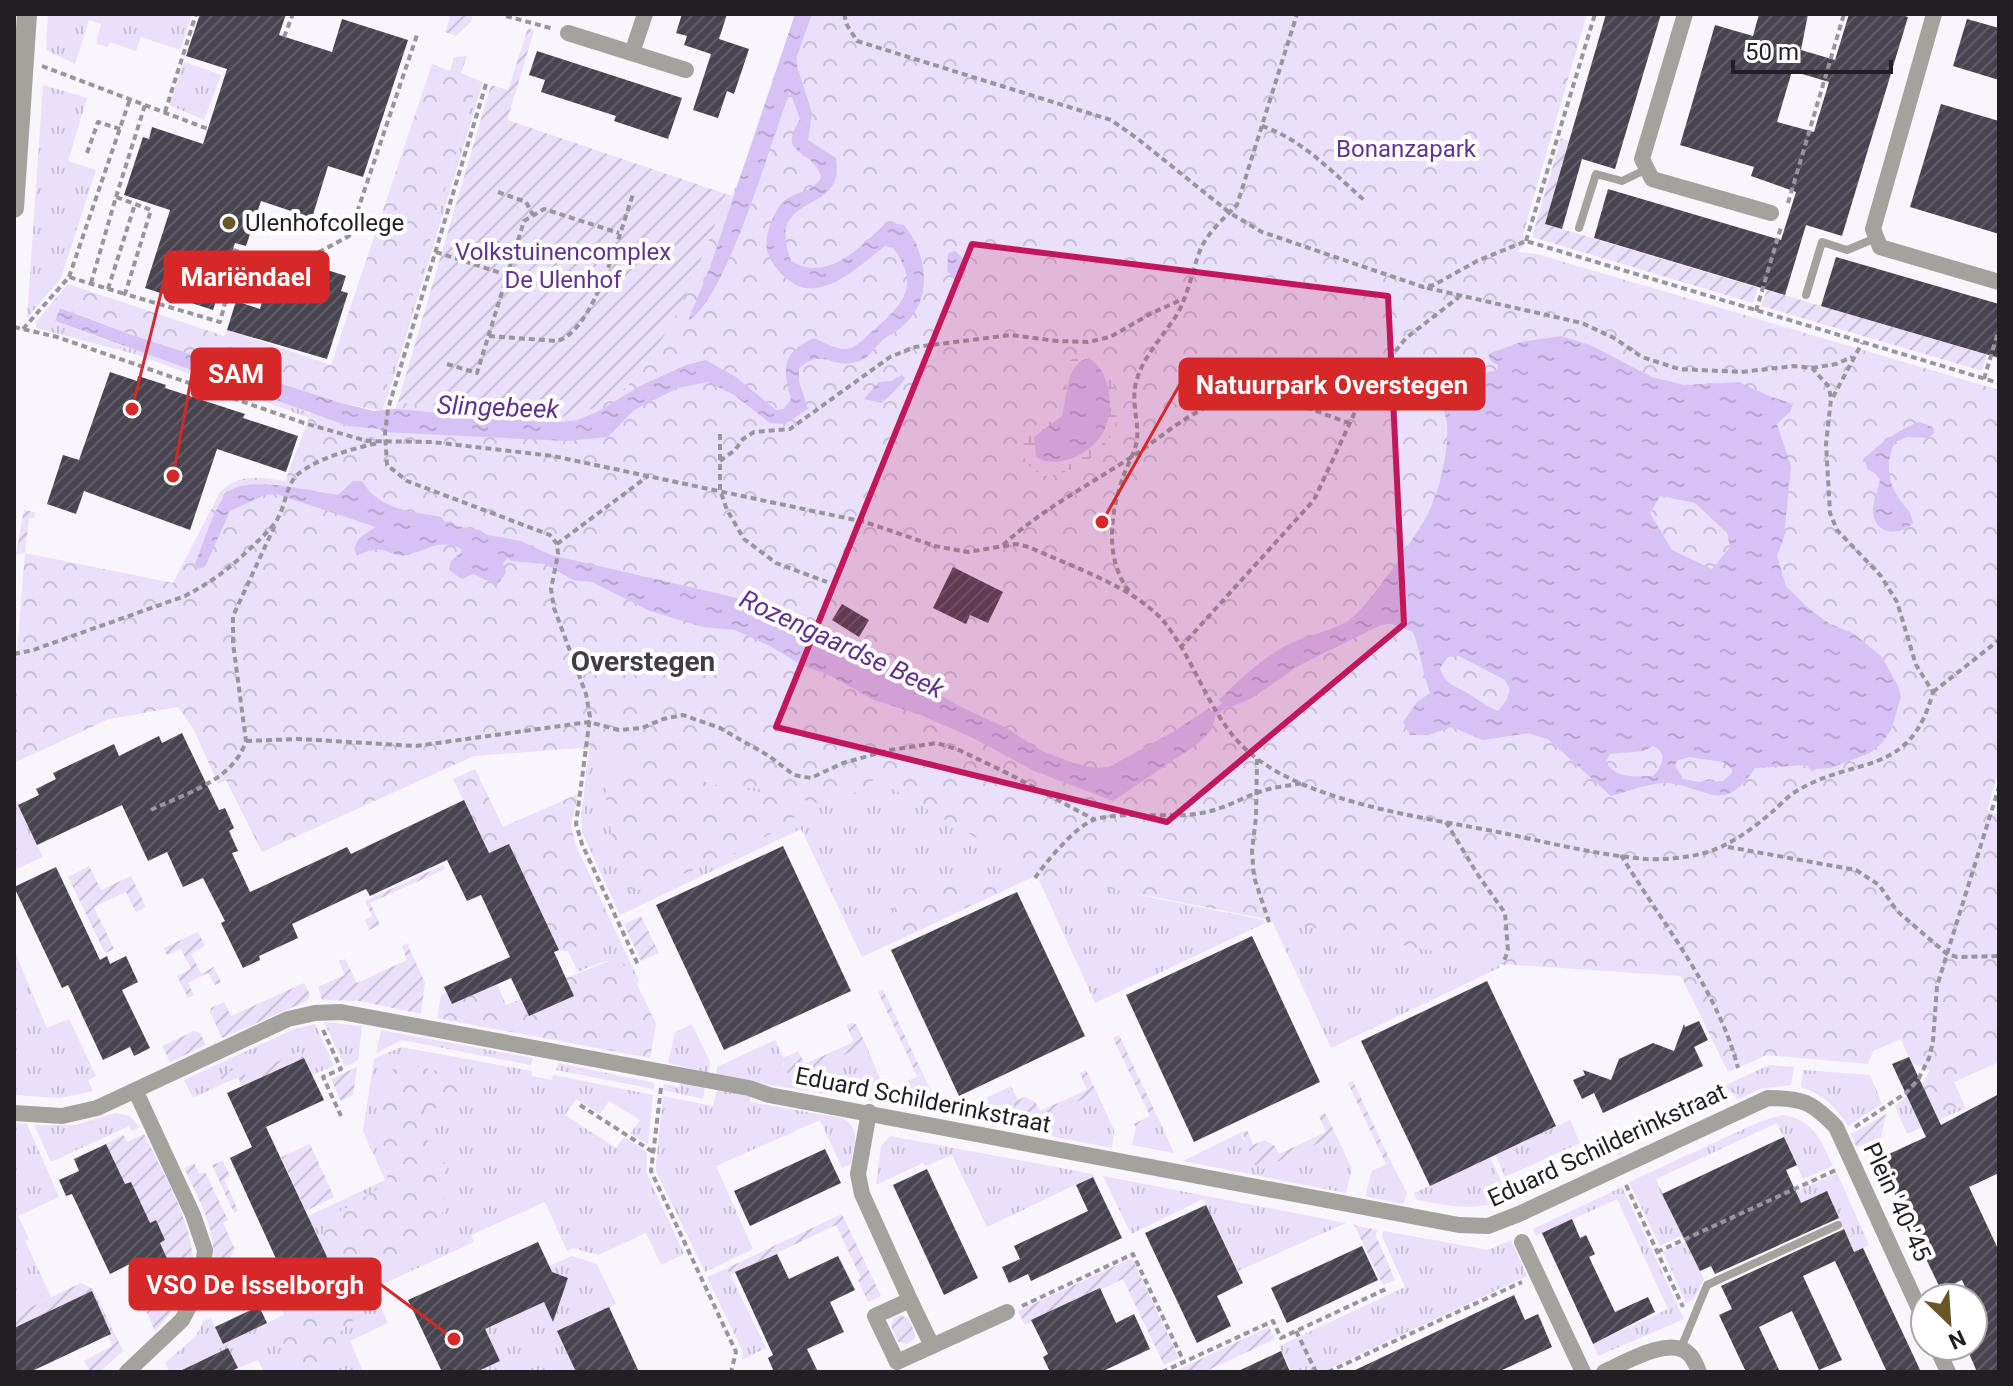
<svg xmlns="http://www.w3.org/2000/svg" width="2013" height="1386" font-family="Roboto,sans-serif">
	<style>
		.grass { fill: url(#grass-tufts) }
		.forest { fill: url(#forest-crowns) }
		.wetland { fill: url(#wetland-marsh) }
		.garden { fill: url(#garden-furrows) }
		.water { fill: url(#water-ripples); fill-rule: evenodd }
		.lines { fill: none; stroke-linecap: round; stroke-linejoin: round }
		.stream { stroke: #d6c2f4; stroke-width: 6 }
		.building { fill: url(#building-hatch); fill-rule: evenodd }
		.path { stroke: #98969c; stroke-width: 4; stroke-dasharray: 6 4; stroke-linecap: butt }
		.service { stroke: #a4a29c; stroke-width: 8 }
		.minor { stroke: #a4a29c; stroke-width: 16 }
		.tertiary { stroke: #a4a29c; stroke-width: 20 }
		.marked { fill: #c2185b; fill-opacity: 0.2; stroke: #c2185b; stroke-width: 6; stroke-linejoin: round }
		.poi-dot { fill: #695725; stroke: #fff; stroke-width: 3 }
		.labels { text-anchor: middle; stroke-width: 8; stroke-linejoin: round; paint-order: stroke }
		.park-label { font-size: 24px; fill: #623492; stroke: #fff }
		.poi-label { font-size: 24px; fill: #211f24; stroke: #fff; text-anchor: start }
		.street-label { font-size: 24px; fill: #211f24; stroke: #fff }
		.water-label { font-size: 26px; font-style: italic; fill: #603290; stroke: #fff }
		.quarter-label { font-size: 28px; font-weight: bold; fill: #413d48; stroke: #fff }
		.leader { fill: none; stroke: #d62828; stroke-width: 3 }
		.callout-dot { fill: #d62828; stroke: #fff; stroke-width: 3 }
		.callout { fill: #d62828; stroke: #d62828; stroke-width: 3 }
		.callout-label { font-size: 26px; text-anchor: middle; font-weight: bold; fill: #fff }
	</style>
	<defs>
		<pattern id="grass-tufts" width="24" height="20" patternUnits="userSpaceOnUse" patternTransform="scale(2)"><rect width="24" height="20" fill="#eae0fb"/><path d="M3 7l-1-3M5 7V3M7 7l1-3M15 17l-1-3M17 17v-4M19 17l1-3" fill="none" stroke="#c8c0d7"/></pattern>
		<pattern id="forest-crowns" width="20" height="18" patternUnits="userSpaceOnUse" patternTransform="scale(2)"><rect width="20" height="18" fill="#eae0fb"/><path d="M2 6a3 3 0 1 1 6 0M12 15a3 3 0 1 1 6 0" fill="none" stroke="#c8c0d7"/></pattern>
		<pattern id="wetland-marsh" width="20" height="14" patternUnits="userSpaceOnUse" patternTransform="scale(2)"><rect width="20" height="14" fill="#eae0fb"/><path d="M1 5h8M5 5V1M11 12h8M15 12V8" fill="none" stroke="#c8c0d7"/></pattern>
		<pattern id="garden-furrows" width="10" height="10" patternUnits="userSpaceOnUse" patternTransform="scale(2)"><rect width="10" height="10" fill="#eae0fb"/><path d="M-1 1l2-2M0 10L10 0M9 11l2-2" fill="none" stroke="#c8c0d7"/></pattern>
		<pattern id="water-ripples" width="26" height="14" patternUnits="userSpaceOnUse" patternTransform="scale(2)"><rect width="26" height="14" fill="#d6c2f4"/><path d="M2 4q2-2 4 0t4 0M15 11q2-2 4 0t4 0" fill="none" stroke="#b7a6d1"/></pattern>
		<pattern id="building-hatch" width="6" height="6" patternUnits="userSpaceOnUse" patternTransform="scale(2)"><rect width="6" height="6" fill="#48444f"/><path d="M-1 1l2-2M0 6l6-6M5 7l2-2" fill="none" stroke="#5f5c65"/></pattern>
	</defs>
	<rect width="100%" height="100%" fill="#f8f5fd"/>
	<g class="grass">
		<polygon points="48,14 192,14 180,50 141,37 136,51 110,42 108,47 96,44 101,24 89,20 75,64 46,50"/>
		<polygon points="184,62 221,75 204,120 169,105"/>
		<polygon points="478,80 483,82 389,392 387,383"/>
		<polygon points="43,85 87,98 68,161 96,170 61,278 27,318"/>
		<path d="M51 304 60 308 55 321C150 359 254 381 344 431L135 354 36 328V322Z"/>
		<polygon points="573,580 1037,870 1035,876 862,957 801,829 620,915 582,832 581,817 593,715"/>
		<polygon points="14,796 43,857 14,870"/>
		<polygon points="1042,870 1153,898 1264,920 1265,923 1095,1003 1039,880"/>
		<polygon points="1261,890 1504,948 1499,968 1331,1048 1272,921"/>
		<path d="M614 928 639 981 637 983C621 950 606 960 578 972L568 951Z"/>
		<polygon points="14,950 47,1028 69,1019 96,1076 88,1080 93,1091 60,1098 14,1095"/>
		<polygon points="324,1022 362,1026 358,1060 345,1067"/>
		<polygon points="315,1024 334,1066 312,1075 301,1051 245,1077 241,1067 221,1076 224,1083 193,1098 184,1080 294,1029"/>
		<polygon points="692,1024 710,1062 708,1073 668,1063 675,1032"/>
		<polygon points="381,1030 533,1058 531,1065 402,1040 376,1053"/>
		<polygon points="775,1040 783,1058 783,1065 793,1078 866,1045 881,1081 877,1102 716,1076 717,1067"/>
		<polygon points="401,1047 532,1071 532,1076 552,1080 553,1075 653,1095 648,1144 630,1134 640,1120 609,1101 600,1114 576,1099 565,1115 616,1148 624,1137 647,1152 646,1172 684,1254 661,1265 646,1233 598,1255 573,1248 567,1251 545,1202 471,1235 474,1242 372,1289 388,1323 350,1341 363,1372 264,1372 258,1360 238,1368 169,1372 165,1363 196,1336 203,1321 211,1318 223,1344 284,1315 282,1308 338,1282 308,1216 385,1180 363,1131 374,1059"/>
		<polygon points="558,1063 655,1083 654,1089 556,1070"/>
		<polygon points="1769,1065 1794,1067 1791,1085 1760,1089 1737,1100 1733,1092 1730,1093 1726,1085"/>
		<path d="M1803 1070 1870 1075 1882 1104 1848 1126C1836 1107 1823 1094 1801 1087Z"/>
		<polygon points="923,1074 939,1108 896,1099 901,1084"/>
		<polygon points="681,1082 705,1087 703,1099 663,1090 664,1084 679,1087"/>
		<polygon points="1922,1083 1937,1116 1964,1104 1966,1108 1907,1134 1895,1106"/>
		<polygon points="1011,1086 1013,1090 1009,1092 1023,1126 1097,1093 1114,1130 1112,1148 948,1116"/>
		<path d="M717 1090 750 1096V1102L842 1118C863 1130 853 1145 851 1164L842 1168 820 1120 716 1166 753 1249 705 1272 656 1171V1164L663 1096 713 1106Z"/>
		<polygon points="115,1113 130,1116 140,1127 132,1131 129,1126 51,1162 34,1125 76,1125"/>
		<path d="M1782 1115C1813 1119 1821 1140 1833 1166L1803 1179 1777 1123 1656 1179 1682 1235 1660 1246 1629 1182 1759 1122Z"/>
		<polygon points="1158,1118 1174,1153 1132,1145 1136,1128"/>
		<polygon points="1570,1120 1580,1143 1505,1177 1495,1154"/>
		<polygon points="14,1123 27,1124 59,1197 18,1216 29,1239 25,1241 51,1297 14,1315"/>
		<polygon points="1242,1132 1242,1137 1262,1169 1336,1135 1352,1169 1346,1193 1183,1161"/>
		<polygon points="890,1136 1093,1174 1094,1176 987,1227 952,1155 925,1166 923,1163 876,1185 881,1146"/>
		<path d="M1490 1157 1509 1199C1473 1212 1452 1206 1417 1200L1414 1193Z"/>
		<polygon points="1391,1162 1407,1193 1403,1204 1365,1196 1372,1171"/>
		<polygon points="1837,1173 1869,1245 1854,1252 1826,1192 1692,1254 1704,1279 1694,1299 1686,1303 1663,1252"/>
		<polygon points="1103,1176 1346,1223 1238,1271 1203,1199 1131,1234"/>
		<polygon points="1622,1187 1684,1319 1598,1356 1593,1344 1668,1309 1617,1199 1536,1236 1533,1229"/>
		<polygon points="1384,1231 1488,1250 1511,1240 1527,1276 1322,1372 1292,1372 1279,1346 1405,1287 1382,1236"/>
		<polygon points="572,1256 597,1264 616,1304 558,1331 576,1372 484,1372 477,1313 544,1268"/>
		<polygon points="727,1268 766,1348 742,1360 743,1352 707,1277"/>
	</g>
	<g class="forest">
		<path d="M804 14H1587L1530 209 1523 236 1525 245 1516 252 1537 254 1999 390V769L1987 811 1999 815V1062L1954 1082 1964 1104 1937 1116 1922 1083 1930 1070 1911 1063 1901 1039 1873 1051 1868 1064 1767 1055 1728 1072 1681 976 1500 964 1040 875 875 779 833 807 691 773C714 797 777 779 796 816 751 852 690 872 635 891L619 882 605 793 625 758 579 748 474 756 262 852 226 780 218 784 194 730 178 707 109 719 14 763V687L25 553 173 583 220 492C242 472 258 478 285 481L311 413 397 420 395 409 398 402C442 408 487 415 532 416 544 416 557 418 569 416 590 412 613 400 628 385 670 343 706 250 726 194L732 196Z"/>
		<polygon points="467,56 461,73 478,80 387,383 389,392 382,411 341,403 135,336 51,304 68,284 224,336 227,330 331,365 432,64 450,71 454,57"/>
		<polygon points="475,769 503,827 578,794 571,826 575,843 614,928 568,951 559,950 509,844 489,853 453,779"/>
		<path d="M963 880 1001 882 1012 886 898 940C887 921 893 906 904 889Z"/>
		<polygon points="614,959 629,967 656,1024 650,1058 437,1018 441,996 447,993 453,1004 497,984 506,1005 521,999 530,1016 574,996 566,978"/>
		<path d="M415 1066 460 1076 463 1093 453 1105 419 1111 418 1127 445 1164 443 1211 435 1234 416 1249 372 1271 358 1286 362 1313C334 1336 332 1335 339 1372H291L285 1360 282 1333C300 1309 331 1302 348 1278L346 1258 327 1246 322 1231 341 1211 386 1184C391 1164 383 1146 379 1127 376 1107 382 1088 389 1070Z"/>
	</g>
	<path class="wetland" d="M1094 354C1109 363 1113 374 1114 391 1115 403 1119 417 1114 429 1105 454 1068 477 1042 476L1026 463C1016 424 1041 429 1059 406 1067 396 1068 374 1069 361L1081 355Z"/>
	<g class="garden">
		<polygon points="442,14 473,14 471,22 456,36 445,32 450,17"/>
		<path d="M528 28 534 31 507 120 726 194C706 251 670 343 628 385 613 400 590 412 569 416 557 418 544 416 532 416 487 415 442 408 398 402L491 85 508 90Z"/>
		<polygon points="1561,138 1569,141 1545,224 1758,288 1753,303 1532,237"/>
		<polygon points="1767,290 1987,355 1982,371 1761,306"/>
		<polygon points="24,510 35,512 34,518 29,518 25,553 16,554"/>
		<polygon points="443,865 445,869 370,903 380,925 369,930 365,920 372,916 365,901"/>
		<polygon points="89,866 101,890 131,876 146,907 136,912 126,892 94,907 114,949 105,953 68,877"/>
		<polygon points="641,916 659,953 641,961 624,924"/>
		<polygon points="198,932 205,946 191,954 201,973 214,967 221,982 215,985 208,973 188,983 194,995 188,998 177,976 191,969 181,949 167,955 164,948"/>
		<polygon points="407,943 425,983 421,1014 359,1001 322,1000 318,987 345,975 339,961 345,959 357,983 407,960 402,946"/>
		<polygon points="304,983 310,995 307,1001 222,1038 210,1012 211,1008 224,1002 231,1016"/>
		<polygon points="883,989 883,990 923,1074 917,1076 878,992"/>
		<path d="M852 1023 856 1024 866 1045 793 1078C786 1072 783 1067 783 1058L798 1051 805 1064 854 1042 846 1025Z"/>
		<polygon points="194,1031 200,1033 206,1045 170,1062 162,1046"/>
		<polygon points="1119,1035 1158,1118 1136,1128 1134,1124 1150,1116 1113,1038"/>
		<polygon points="301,1051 304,1058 242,1086 238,1078 224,1083 220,1076 241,1067 246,1076"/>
		<polygon points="357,1067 353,1095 341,1101 331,1079"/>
		<polygon points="1086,1070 1097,1093 1023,1126 1008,1092 1013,1090 1018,1100 1025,1097 1035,1102 1040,1111 1087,1090 1080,1073"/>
		<polygon points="1353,1081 1391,1162 1386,1164 1348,1083"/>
		<polygon points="1325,1113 1336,1135 1262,1169 1254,1164 1242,1132 1247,1130 1253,1145 1264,1140 1274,1145 1279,1154 1326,1132 1319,1116"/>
		<polygon points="1886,1114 1881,1138 1865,1148 1856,1146 1851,1134"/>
		<polygon points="1656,1116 1661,1126 1619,1145 1623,1154 1618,1156 1610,1138"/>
		<path d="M144 1134C162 1172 204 1240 190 1280 184 1300 169 1315 155 1331L132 1280 137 1278 143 1258 106 1144 123 1135 127 1142Z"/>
		<polygon points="310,1144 334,1197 306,1211 281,1157"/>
		<polygon points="223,1161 230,1176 224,1179 238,1211 234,1213 212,1165"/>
		<path d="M194 1163 199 1174 205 1172 228 1220 223 1223 235 1249 214 1289 210 1287C221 1237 205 1212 184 1168Z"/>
		<polygon points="842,1214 881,1296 868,1302 858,1280 861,1278 836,1225 730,1275 727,1268"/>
		<polygon points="1354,1225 1377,1230 1376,1236 1395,1280 1383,1285"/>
		<polygon points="1132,1258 1179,1358 1164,1365 1123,1279 1025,1325 1018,1311"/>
		<polygon points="81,1283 93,1289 123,1351 100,1372 90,1372 84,1361 112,1346 108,1335 14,1334 14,1315"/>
		<polygon points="900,1315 909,1319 915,1334 915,1339 907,1344 898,1342 891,1326 894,1318"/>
		<polygon points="1269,1327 1275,1339 1204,1372 1173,1372"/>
	</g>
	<g class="water">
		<path d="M795 14H812L797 56V66L812 113 808 140 836 158C846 219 764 188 791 261 829 283 860 247 887 222L904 225C927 254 934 298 904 325 898 331 890 334 884 339 873 348 870 359 856 362 830 369 824 347 799 368V381L808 409 785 424 770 423 734 395 708 382 678 388 634 410 608 437 567 441 382 432 380 429 348 426 55 321 60 308 135 336 341 403 374 411 395 409 529 421 562 422 577 420 597 412 642 385 686 365 706 360 736 377 776 410 784 409 791 399C782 367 782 353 814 338 825 343 839 352 851 348 859 345 868 334 876 328 905 303 920 284 893 248L885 246C864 262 834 292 805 288 789 285 771 266 767 250 764 237 773 214 781 204 792 191 811 194 821 178 817 155 789 154 792 138 792 132 797 125 800 119L790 92C772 138 726 300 688 321L710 267Z"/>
		<path d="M955 251C965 259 968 265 964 278L959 281 947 271 948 253Z"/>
		<path d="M1561 336 1590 345 1652 377 1684 385 1739 382 1769 396 1793 404 1790 412 1777 424 1791 466 1784 537 1777 556 1786 586 1807 607 1830 624 1853 633 1882 657 1898 686 1901 697 1891 730 1881 744 1870 753 1830 768 1815 769 1812 772 1807 765 1755 768C1723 816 1708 787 1667 783 1650 782 1627 792 1611 796L1549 740 1529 733 1483 740 1452 727 1428 735H1410L1403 722 1417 702 1430 693C1422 672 1421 652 1413 632L1392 624 1381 625 1300 665 1252 698 1229 708 1219 700C1241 678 1263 657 1291 643 1309 635 1331 631 1348 621 1368 608 1412 541 1425 519 1439 494 1449 453 1447 424 1446 411 1437 402 1441 389 1445 378 1453 373 1462 368L1481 374 1497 370 1498 365 1491 361 1488 354 1521 342ZM1660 496 1695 503 1727 533 1730 547 1712 569 1672 550 1650 513ZM1459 656 1505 680 1510 690 1506 701 1498 711C1488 707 1483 703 1475 698 1460 686 1446 688 1440 668L1448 657ZM1653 746C1668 753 1663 766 1653 776 1636 776 1615 780 1606 761L1610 754 1644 751ZM1689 757 1723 762 1732 769V773L1723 781 1713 782 1711 779 1699 782 1683 779 1675 765 1678 760Z"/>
		<path d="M1089 358C1111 372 1115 408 1104 431 1094 452 1058 471 1036 457L1034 437 1062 416C1068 396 1065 363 1089 358Z"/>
		<path d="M902 375 905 378C902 384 887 399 881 403L864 399 879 382 891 381Z"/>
		<path d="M1919 422 1933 427 1934 433 1928 438 1907 437 1895 442C1886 459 1887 480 1898 497 1905 509 1910 507 1913 523 1900 536 1876 536 1873 513 1872 503 1878 491 1880 480L1875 473 1867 469 1865 458C1880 443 1900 429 1919 422Z"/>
		<path d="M353 481H362C379 510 410 511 441 517L445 522 451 521 456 526 480 530 487 535 521 541 551 555 729 596 800 618 967 710 1005 727 1042 751 1074 763 1096 768 1109 767 1173 732 1209 708 1215 718 1211 730 1199 743 1113 801 1034 771 971 737 918 714 874 700 827 674 803 666 770 646 735 630 703 627 650 611 592 582 573 580 545 564 511 561 508 558 503 563 506 573 497 585 473 574 462 579 449 570 451 561 461 553 462 549C435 538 430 550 407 555 397 557 391 552 382 550 374 548 364 553 357 555L354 549 359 538 376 527 276 494 265 495 230 511 205 567 198 569 195 564C203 545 213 510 226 494 245 473 313 492 338 495Z"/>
	</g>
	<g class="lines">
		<polyline class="stream" points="1207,719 1229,701"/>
	</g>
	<g class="building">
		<polygon points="200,14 286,14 279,35 332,52 342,19 408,40 363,177 328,166 312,218 261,201 246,246 235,243 213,310 145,288 170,210 124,195 143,137 149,139 152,127 203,144 227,69 186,56"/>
		<polygon points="682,14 727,14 719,39 749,49 734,94 727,91 718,118 693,110 711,54 684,45 687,36 676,33"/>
		<polygon points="1606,14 1661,14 1615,169 1582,159 1562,229 1545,224"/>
		<path d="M1759 14H1808L1801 50 1835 60 1849 14H1898L1908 17 1842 236 1806 225 1785 295 1594 238 1608 189 1781 240 1796 192 1751 176 1754 167 1680 145 1715 25 1753 36ZM1792 71 1829 82 1814 132 1777 122Z"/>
		<polygon points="1967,19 1999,28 1999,80 1953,66"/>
		<polygon points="537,51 682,98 668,139 614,121 616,116 541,92 545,80 529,75"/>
		<polygon points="1941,104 1999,121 1999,234 1910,207"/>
		<polygon points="1836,257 1999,304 1999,358 1821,306"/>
		<polygon points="324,269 346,276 341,291 348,293 327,359 227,330 236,301 260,309 266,288 292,296 297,278 319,284"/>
		<polygon points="110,372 137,381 138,376 166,385 165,388 245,414 243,418 298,436 286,472 217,449 190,530 84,491 76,514 47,504 63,455 79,460"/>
		<polygon points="953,567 1003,592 988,623 970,615 966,624 933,608"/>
		<polygon points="842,604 869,620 859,637 832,620"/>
		<polygon points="182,733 219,810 225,808 234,828 229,831 238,851 232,853 250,892 347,847 351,854 464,800 489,853 509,844 559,950 554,952 574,996 529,1016 511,978 452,1004 444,987 510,957 481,895 467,901 447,860 370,896 366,889 292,924 298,938 259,956 260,960 243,968 221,923 225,921 203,878 183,887 167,852 148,861 122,805 37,845 18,805 39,795 36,789 56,779 53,773 114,744 119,756 159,736 162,743"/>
		<polygon points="783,846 851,991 724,1050 656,905"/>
		<polygon points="56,867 100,960 107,956 110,964 126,956 138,982 122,990 150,1048 134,1056 130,1047 103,1060 68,985 62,988 14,887"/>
		<polygon points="1017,892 1085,1036 959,1096 891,950"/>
		<polygon points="1252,936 1320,1082 1194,1142 1126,995"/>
		<polygon points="1487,981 1556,1126 1430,1186 1361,1041"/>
		<polygon points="1699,1021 1708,1040 1694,1047 1703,1066 1603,1113 1594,1093 1582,1099 1573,1080 1585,1075 1583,1070 1611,1080 1619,1059 1653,1043 1674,1051 1684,1024 1685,1027"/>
		<polygon points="1909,1057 1941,1125 1999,1094 1999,1173 1969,1187 1999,1251 1999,1372 1977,1372 1966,1346 1973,1346 1973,1298 1970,1298 1962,1280 1941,1290 1878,1159 1926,1137 1892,1064"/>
		<polygon points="304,1058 324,1100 266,1127 335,1274 319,1281 316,1273 288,1285 230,1158 252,1147 227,1093"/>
		<polygon points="1784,1137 1797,1165 1786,1170 1801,1203 1827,1191 1839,1218 1715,1274 1711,1266 1700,1271 1662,1194"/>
		<polygon points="106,1144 125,1184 131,1182 150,1223 156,1220 165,1240 160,1243 169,1263 136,1279 130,1264 110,1274 72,1194 66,1196 59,1180 79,1171 74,1159"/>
		<polygon points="825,1149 841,1183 750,1226 734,1191"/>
		<polygon points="927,1169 978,1278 944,1295 893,1185"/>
		<polygon points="1093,1177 1122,1238 1031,1281 1028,1274 1009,1283 1002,1267 1020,1259 1014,1246 1088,1211 1076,1185"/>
		<polygon points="1206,1205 1243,1283 1217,1296 1231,1326 1197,1343 1145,1233"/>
		<polygon points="1572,1219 1580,1238 1586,1235 1595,1254 1589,1257 1615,1312 1648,1297 1655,1312 1593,1344 1542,1233"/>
		<polygon points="1844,1229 1854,1252 1863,1248 1921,1372 1887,1372 1835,1261 1803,1276 1842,1360 1819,1370 1792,1311 1759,1327 1780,1372 1746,1372 1719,1315 1732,1309 1721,1286"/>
		<polygon points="538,1242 552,1272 568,1278 553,1322 544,1302 485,1329 500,1361 476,1372 442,1372 408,1300"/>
		<polygon points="1362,1246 1378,1280 1287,1323 1271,1288"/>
		<polygon points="777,1254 789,1279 838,1256 855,1290 830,1302 844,1332 807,1349 818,1372 774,1372 768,1358 773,1355 735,1272"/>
		<polygon points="1100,1288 1116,1323 1134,1314 1150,1349 1101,1372 1050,1372 1043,1357 1048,1354 1031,1320"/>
		<polygon points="92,1291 111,1334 30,1372 17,1372 14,1365 14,1328"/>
		<polygon points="1514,1295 1525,1320 1538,1314 1552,1347 1498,1372 1351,1372"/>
		<polygon points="259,1306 267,1323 223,1344 215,1327"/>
		<polygon points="609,1307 639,1372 576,1372 557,1331"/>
		<polygon points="228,1348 238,1368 229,1372 178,1372"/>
		<polygon points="1281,1351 1290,1372 1236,1372"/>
	</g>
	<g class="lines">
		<g class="path">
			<polyline points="844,14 847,25 857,41 1111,120 1138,139 1230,213 1262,232 1423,287 1434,285 1477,261 1526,241 1999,383"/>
			<polyline points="506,16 554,29"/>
			<polyline points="284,37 293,14"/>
			<polyline points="42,66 208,129"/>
			<polyline points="486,84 388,409 385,433 387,465 407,481 550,535 557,544 558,554 551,589 554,608 586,694 590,717 576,824 582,844 639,967"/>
			<polyline points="165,112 196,14"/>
			<path d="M1262 126C1302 139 1333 173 1364 200"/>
			<polyline points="87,153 98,122 120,129"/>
			<polyline points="498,192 526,202 533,215"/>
			<polyline points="116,197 145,105"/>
			<polyline points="1788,203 1844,14"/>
			<polyline points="1526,241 1595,14"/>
			<polyline points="233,250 321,277"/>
			<polyline points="436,252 507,275"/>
			<polyline points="69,277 130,99"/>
			<polyline points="91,283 116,197 151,210 125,294 220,322 225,303 349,236 418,32"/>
			<polyline points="108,289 135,204"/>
			<polyline points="1756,311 1781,227"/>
			<path d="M14 327 57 337 304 423 367 441 432 442 553 456 865 522 935 546 968 552 1016 544 1029 547C1072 567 1135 587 1165 623 1199 666 1211 724 1256 758 1318 805 1428 818 1503 833 1550 843 1598 855 1646 859 1662 860 1684 858 1700 854 1727 848 1751 830 1772 812 1779 806 1787 797 1795 792 1854 755 1910 779 1933 692L1916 665 1897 602 1881 576 1837 530 1830 513 1826 444 1831 399 1829 387 1812 368 1794 366 1741 372 1679 369 1642 357 1614 338 1582 323 1423 287"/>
			<polyline points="23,329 69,277 125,294"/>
			<path d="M489 336 557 341C594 332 621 229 633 194"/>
			<polyline points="447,364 477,373 524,221 544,209 619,233"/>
			<polyline points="1812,368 1836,364 1852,357"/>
			<polyline points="1984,379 1999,329"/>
			<polyline points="1833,397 1862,343"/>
			<polyline points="720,434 720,490 727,510 744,539 776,563 827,582"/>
			<polyline points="720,461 735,450 743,439 754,432 790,429 890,357 915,347 1011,335 1057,341 1088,342 1110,337 1152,313 1183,299"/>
			<polyline points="557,544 648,476"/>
			<path d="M1003 545C1041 510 1087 486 1130 458 1165 435 1204 398 1248 394 1271 392 1325 415 1349 423"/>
			<path d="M1129 591C1105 560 1110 516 1122 480 1126 467 1135 453 1137 440 1139 419 1130 400 1137 379 1144 356 1163 336 1176 316 1188 296 1191 275 1199 253 1205 235 1224 218 1237 205L1297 14"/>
			<polyline points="1180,648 1314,500 1362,397 1380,370 1406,338 1459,297"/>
			<path d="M14 654 33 650 185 596C218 578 231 567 258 541 265 534 273 527 278 518 286 504 286 485 298 474 320 457 352 449 378 443"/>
			<polyline points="1933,692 1999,640"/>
			<polyline points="246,741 299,739 416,746 589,722 619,730 642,728 663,719 683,715 720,728 769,756 794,775 811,778 843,763 890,750 937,743 959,750 1009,774 1095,820"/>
			<polyline points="1257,759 1256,817 1252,851 1254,877 1270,925"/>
			<path d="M151 810C186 793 233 781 246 741L233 643V616L276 523"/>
			<polyline points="1446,822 1478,875 1505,913 1508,950 1503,964"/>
			<polyline points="1728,847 1856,870 1879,885 1897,911 1947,954 1957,957 1999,956"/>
			<path d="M1621 855C1663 925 1717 988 1738 1068"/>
			<path d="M1035 878C1046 862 1076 825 1096 819 1132 810 1171 820 1207 812 1225 808 1242 798 1259 792 1273 787 1288 786 1302 783"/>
			<polyline points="323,1030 341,1069 323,1077 341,1116"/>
			<polyline points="661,1088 651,1171 736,1352 731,1372"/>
			<polyline points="580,1105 653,1152"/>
			<polyline points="1855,1127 1906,1093 1918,1080 1929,1058 1933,1041 1937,986 1999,787"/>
			<polyline points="1626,1185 1683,1307"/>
			<polyline points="1657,1252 1836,1170"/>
			<polyline points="1022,1306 1133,1254 1184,1362"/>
			<polyline points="1296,1331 1316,1372"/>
			<polyline points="1162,1372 1273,1321 1281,1338 1386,1289"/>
			<polyline points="1328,1372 1522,1282"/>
		</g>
		<g class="service">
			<polyline points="1579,228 1596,174 1622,181 1647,169"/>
			<polyline points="1806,295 1822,242 1847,250 1876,238"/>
			<polyline points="1681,1348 1707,1285 1838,1225"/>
		</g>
		<g class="minor">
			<polyline points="1685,14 1642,159 1652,179 1771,213"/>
			<polyline points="1934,14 1873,229 1880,247 1999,282"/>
			<polyline points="568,33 686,70"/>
			<polyline points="632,53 645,14"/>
			<polyline points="869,1112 858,1174 862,1194 910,1300 875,1316 897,1362 1007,1312"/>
			<path d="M14 1113 62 1116 97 1108 288 1019 315 1013 341 1012 749 1088 769 1095 1459 1225 1488 1226 1519 1214 1768 1098C1803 1098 1812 1102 1836 1127L1925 1322"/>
			<polyline points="1522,1242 1583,1372"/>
			<polyline points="910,1300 932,1346"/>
			<polyline points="1936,1346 1948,1372"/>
			<polyline points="127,1372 182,1320 201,1284 205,1250 193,1215 136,1092"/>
			<path d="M1604 1372C1624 1363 1672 1334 1690 1355 1694 1359 1697 1367 1699 1372"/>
		</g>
		<polyline class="tertiary" points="14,208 27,14"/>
	</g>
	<path class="marked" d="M972 244 1388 296 1404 624 1167 822 776 727Z"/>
	<circle class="poi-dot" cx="229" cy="223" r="8"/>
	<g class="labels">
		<g class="park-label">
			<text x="1406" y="157">Bonanzapark</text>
			<text x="563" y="260">Volkstuinencomplex<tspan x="563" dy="28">De Ulenhof</tspan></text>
		</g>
		<g class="poi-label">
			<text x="245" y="231">Ulenhofcollege</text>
		</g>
		<g class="street-label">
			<text transform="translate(923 1100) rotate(11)" y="8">Eduard Schilderinkstraat</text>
			<text transform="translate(1607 1145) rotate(-25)" y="8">Eduard Schilderinkstraat</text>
			<text transform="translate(1897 1202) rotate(65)" y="8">Plein '40-'45</text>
		</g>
		<g class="water-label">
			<text transform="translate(498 407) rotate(2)" y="9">Slingebeek</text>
			<text transform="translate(842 644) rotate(25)" y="9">Rozengaardse Beek</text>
		</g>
		<g class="quarter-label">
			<text x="643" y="671">Overstegen</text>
		</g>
	</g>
	<path class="leader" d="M132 409L165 277M173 476L192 374M1102 522L1180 384M454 1339L380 1284"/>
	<g class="callout-dot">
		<circle cx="132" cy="409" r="8"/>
		<circle cx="173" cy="476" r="8"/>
		<circle cx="1102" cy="522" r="8"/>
		<circle cx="454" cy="1339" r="8"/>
	</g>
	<g class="callout">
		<rect x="165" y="252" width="163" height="50" rx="8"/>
		<rect x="192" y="349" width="88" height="50" rx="8"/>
		<rect x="1180" y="359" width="304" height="50" rx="8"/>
		<rect x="130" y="1259" width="250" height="50" rx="8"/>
	</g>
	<g class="callout-label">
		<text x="246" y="286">Mariëndael</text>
		<text x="236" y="383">SAM</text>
		<text x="1332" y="394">Natuurpark Overstegen</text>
		<text x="255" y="1294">VSO De Isselborgh</text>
	</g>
	<rect width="2013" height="1386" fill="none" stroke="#211f24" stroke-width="32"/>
	<g transform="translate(1949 1322) rotate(155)"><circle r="38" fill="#ffffff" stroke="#a6a5a7" stroke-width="2"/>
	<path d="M0-6L14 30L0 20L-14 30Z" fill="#695725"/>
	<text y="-12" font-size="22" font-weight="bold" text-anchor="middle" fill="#211f24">N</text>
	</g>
	<path d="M1733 60v12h158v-12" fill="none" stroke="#211f24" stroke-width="4"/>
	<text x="1745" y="60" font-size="24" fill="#211f24" stroke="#ffffff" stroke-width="6" paint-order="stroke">50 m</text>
</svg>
